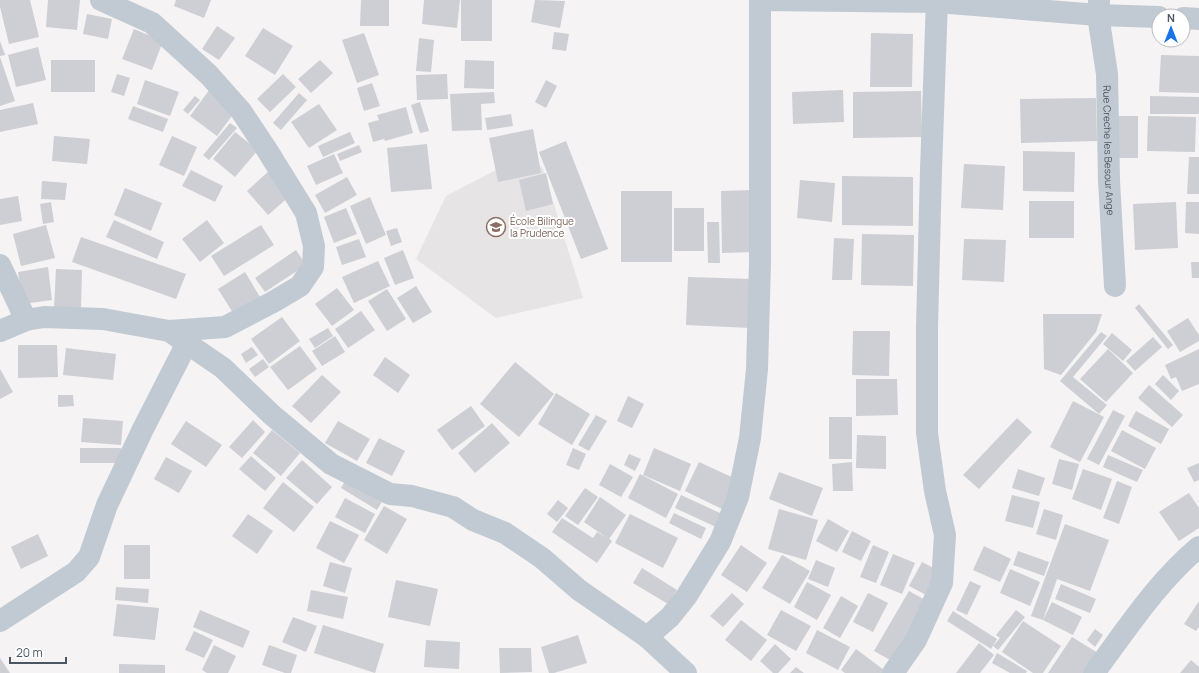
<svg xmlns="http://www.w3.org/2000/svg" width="1199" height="673" font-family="Manrope,sans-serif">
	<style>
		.education { fill: #e6e4e5 }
		.building { fill: #cdcfd5 }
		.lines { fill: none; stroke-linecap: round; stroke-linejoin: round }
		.minor { stroke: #c1cad2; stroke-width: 22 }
		.labels { text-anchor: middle; stroke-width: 4; stroke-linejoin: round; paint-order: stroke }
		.street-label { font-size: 10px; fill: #4a5661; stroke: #fff }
		.education-label { font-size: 10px; fill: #785e54; stroke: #fff; text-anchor: start }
	</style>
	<rect width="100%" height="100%" fill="#f5f3f3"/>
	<polygon class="education" points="529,153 543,169 583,298 496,318 416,259 446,196"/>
	<g class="building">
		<polygon points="0,0 30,0 39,37 9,44 0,7"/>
		<polygon points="48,0 80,0 77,30 46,27"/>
		<polygon points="176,0 211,0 204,18 174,6"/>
		<polygon points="361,0 389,0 389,26 360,26"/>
		<polygon points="424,0 460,0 457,28 422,24"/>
		<rect x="461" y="0" width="31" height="41"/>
		<polygon points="535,0 565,1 560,28 531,22"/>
		<polygon points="87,14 112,19 108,39 83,34"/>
		<polygon points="217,26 235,38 219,60 202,49"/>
		<polygon points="263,28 293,46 275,75 245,56"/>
		<polygon points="134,29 163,41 152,70 122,59"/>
		<polygon points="554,32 569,34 566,51 552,49"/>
		<polygon points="364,33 379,75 357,83 342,40"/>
		<polygon points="871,33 913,34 912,87 870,87"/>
		<polygon points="419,38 434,40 431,72 416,71"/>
		<polygon points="0,41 5,55 0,56"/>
		<polygon points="38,47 46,80 16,87 8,55"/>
		<polygon points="1161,55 1199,56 1199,93 1159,92"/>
		<polygon points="0,57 15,101 0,106"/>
		<rect x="51" y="60" width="44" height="32"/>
		<polygon points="320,60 333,73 311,93 298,79"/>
		<polygon points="465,60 494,61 494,89 464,88"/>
		<polygon points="117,74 130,78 124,96 111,92"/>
		<polygon points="283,74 296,87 270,112 257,99"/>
		<polygon points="447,74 448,99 417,100 416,75"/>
		<polygon points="145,80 179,92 170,116 137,104"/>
		<polygon points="546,80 557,86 546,108 535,102"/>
		<polygon points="372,83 380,106 364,111 357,88"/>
		<polygon points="210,89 237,109 217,136 190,116"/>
		<polygon points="843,90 844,122 793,124 792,92"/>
		<polygon points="921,91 922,137 853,138 853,92"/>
		<polygon points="494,92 495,103 481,104 482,130 452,131 450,94"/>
		<polygon points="299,93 307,100 281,130 273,123"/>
		<polygon points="195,96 200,100 188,114 183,110"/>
		<polygon points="1150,96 1199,97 1199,114 1150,114"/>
		<polygon points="1096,98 1097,141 1021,143 1020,99"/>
		<polygon points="420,102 429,131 420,133 411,105"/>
		<polygon points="33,103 38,124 0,132 0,110"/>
		<polygon points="319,104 337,130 309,148 291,122"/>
		<polygon points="133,106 168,119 163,132 128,119"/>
		<polygon points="406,107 413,133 385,141 384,139 373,142 368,123 379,120 377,115"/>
		<polygon points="511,114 513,126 487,130 485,118"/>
		<rect x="1118" y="116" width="20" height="42"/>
		<polygon points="1148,116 1196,117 1195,152 1147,151"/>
		<polygon points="230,123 237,128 209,160 203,155"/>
		<polygon points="533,129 541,173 498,182 489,138"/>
		<polygon points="235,132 258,150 235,177 213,159"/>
		<polygon points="350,132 355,143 323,157 318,146"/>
		<polygon points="54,136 90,139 87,164 52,161"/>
		<polygon points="172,136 197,147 184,176 159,165"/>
		<polygon points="566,141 608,249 581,259 539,152"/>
		<polygon points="427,144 432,189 391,192 387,148"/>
		<polygon points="359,145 362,152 340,161 337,154"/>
		<polygon points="1023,151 1075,152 1074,192 1023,191"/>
		<polygon points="334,154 343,173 316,185 307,166"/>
		<polygon points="1189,157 1199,157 1199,194 1187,194"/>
		<polygon points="964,164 1005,166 1003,210 961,208"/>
		<polygon points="191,170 223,186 215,202 182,186"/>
		<polygon points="270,170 291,195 268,215 247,191"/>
		<polygon points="546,173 553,204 526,211 519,180"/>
		<polygon points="842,176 913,177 913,226 842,225"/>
		<polygon points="347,177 357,195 325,213 315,195"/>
		<polygon points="800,180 835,183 832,222 797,218"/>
		<polygon points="42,181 67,183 65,200 41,199"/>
		<polygon points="125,188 162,203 151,231 114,215"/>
		<polygon points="753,190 754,252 722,253 721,191"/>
		<rect x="621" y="191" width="51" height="71"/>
		<polygon points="18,196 22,221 0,225 0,199"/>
		<polygon points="370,197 386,235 366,244 350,206"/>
		<rect x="1029" y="201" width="45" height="37"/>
		<polygon points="51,202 54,222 43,224 40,204"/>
		<polygon points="1176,202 1178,248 1135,250 1133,204"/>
		<polygon points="1186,202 1199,202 1199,234 1185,233"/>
		<polygon points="346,208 357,234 334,243 324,217"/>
		<rect x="674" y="208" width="30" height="43"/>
		<polygon points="114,220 164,242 157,259 106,237"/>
		<polygon points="207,220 224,243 200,262 182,239"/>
		<polygon points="707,222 719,222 720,263 708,263"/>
		<polygon points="46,225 55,258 21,266 13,234"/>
		<polygon points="261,225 274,245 224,276 211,256"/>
		<polygon points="397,228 402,242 391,246 386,231"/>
		<polygon points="862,234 914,235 913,286 861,285"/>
		<polygon points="81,237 186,274 176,299 72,262"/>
		<polygon points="834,238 854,239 852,280 832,280"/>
		<polygon points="359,239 366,257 342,265 336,247"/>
		<polygon points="964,239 1006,240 1004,282 962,280"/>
		<polygon points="296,250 306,265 265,292 255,278"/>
		<polygon points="403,250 414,278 395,285 384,258"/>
		<polygon points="378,261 390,286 354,303 342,277"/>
		<polygon points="1191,262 1199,262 1199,278 1192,278"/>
		<polygon points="48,267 52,300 23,304 18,272"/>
		<polygon points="56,269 82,270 81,309 54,308"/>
		<polygon points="245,272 260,297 233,313 218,289"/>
		<polygon points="688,277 752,279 751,328 686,325"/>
		<polygon points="416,286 432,312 413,323 397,298"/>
		<polygon points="337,288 354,310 332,326 315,304"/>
		<polygon points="387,289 406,319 387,331 368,301"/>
		<polygon points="1139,304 1173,345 1168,349 1135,308"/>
		<polygon points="361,311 375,330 348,348 335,329"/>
		<polygon points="1043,314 1102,314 1096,332 1061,375 1044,369"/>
		<polygon points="282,317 300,341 269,364 251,339"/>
		<polygon points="1188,318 1199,335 1199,341 1180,352 1167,331"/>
		<polygon points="328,328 333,336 315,348 309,339"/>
		<polygon points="853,331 890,331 889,376 852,375"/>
		<polygon points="1101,332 1107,336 1073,377 1107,405 1099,414 1060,381"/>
		<polygon points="1112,333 1132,350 1123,361 1103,344"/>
		<polygon points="335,336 345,352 322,366 312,351"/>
		<polygon points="1153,337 1162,347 1135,371 1126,361"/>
		<polygon points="18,345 57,345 58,377 18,378"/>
		<polygon points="300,346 317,369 288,390 270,367"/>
		<polygon points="252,347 258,355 246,363 241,354"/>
		<polygon points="66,348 116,354 113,380 63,375"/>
		<polygon points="1108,349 1133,373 1106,402 1080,379"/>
		<polygon points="1199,349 1199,384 1182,391 1176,377 1171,379 1165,365"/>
		<polygon points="385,357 410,375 398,393 373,375"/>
		<polygon points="263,359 269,367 255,377 249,369"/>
		<polygon points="515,362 554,394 519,437 480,404"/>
		<polygon points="0,369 13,392 0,399"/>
		<polygon points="322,375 341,392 311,423 292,406"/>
		<polygon points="1163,375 1179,391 1171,400 1155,384"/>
		<polygon points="856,379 897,379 898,415 856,416"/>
		<polygon points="1149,385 1183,415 1172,427 1138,398"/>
		<polygon points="556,393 590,414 572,445 538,424"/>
		<polygon points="58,395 73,395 74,406 58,407"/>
		<polygon points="628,396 644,404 632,428 617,421"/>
		<polygon points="1073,401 1104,417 1080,462 1050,447"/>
		<polygon points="471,406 485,426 452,450 437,430"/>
		<polygon points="1113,410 1125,416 1099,465 1087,459"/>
		<polygon points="1136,411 1169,429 1161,444 1128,426"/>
		<polygon points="596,415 607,421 589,451 578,445"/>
		<rect x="829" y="417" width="23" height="42"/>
		<polygon points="83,418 123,421 121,445 81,442"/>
		<polygon points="1017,418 1032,432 979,489 963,475"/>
		<polygon points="253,420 265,432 242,458 229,447"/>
		<polygon points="186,421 222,445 206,467 171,444"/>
		<polygon points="338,421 370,439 357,461 325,443"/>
		<polygon points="492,423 510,443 475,473 458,453"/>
		<polygon points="272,430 300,453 281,476 253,453"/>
		<polygon points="1122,430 1156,448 1145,469 1111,451"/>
		<polygon points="857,435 886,436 886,469 856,468"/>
		<polygon points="379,438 405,451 392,476 366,463"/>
		<rect x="80" y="448" width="41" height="15"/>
		<polygon points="573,448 586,454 579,470 566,465"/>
		<polygon points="654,448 691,464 680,491 643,475"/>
		<polygon points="629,454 641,459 635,471 624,465"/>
		<polygon points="1108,455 1143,470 1137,482 1103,467"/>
		<polygon points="251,456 276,478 265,491 239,469"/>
		<polygon points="166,457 192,471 179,493 154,479"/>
		<polygon points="1059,459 1079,464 1072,490 1052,484"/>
		<polygon points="302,460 332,487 317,504 286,478"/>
		<polygon points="699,462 736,479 722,509 685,491"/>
		<polygon points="852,462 853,491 833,491 832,464"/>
		<polygon points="1199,463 1199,480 1194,482 1187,468"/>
		<polygon points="610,464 633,477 621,497 599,485"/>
		<polygon points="1018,469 1045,478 1039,496 1012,488"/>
		<polygon points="1083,469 1112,479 1101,510 1072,499"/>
		<polygon points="779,472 823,488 812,516 769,499"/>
		<polygon points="640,474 678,494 666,518 628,498"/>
		<polygon points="347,478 383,500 377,510 341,488"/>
		<polygon points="1117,481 1132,487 1119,524 1103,518"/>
		<polygon points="283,482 314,507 294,532 263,508"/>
		<polygon points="585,488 598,497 578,525 565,516"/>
		<polygon points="1189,493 1199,508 1199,528 1179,541 1159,512"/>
		<polygon points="681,495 722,514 716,527 675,508"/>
		<polygon points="1012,495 1040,502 1033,528 1005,521"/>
		<polygon points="600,497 626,515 609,539 612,541 597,563 552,532 562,518 593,538 597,532 607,538 584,522"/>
		<polygon points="345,498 375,514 365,533 335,517"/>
		<polygon points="558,500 568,508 557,522 547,514"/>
		<polygon points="384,506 407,519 387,554 364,540"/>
		<polygon points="779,509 818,520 806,560 768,549"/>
		<polygon points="1044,509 1063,515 1056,540 1036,534"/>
		<polygon points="674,513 706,528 701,539 669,523"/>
		<polygon points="248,514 273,531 257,554 232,536"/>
		<polygon points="630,514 678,538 663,568 615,543"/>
		<polygon points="828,519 849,531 837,552 816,541"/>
		<polygon points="330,521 359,535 344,563 316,548"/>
		<polygon points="1065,524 1109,540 1090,591 1057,579 1043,620 1031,616"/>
		<polygon points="852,531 871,541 861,561 842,552"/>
		<polygon points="38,534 48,556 21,569 11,547"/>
		<rect x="124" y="545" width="26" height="34"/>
		<polygon points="741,545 767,563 747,592 721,575"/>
		<polygon points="873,545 889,552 876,583 860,577"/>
		<polygon points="984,546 1011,559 1000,582 973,570"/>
		<polygon points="1018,551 1049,562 1044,576 1013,565"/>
		<polygon points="893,554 915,563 902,594 880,585"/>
		<polygon points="782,555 810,571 790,604 762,588"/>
		<polygon points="816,560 835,568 828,587 808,579"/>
		<polygon points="330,562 352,568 345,593 323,586"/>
		<polygon points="922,562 941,572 928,596 909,586"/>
		<polygon points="642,568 677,590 668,604 633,583"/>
		<polygon points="1010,569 1040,582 1030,606 1000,593"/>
		<polygon points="396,580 438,589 430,626 388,617"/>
		<polygon points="970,581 981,586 967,615 956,610"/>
		<polygon points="807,582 831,595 817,620 794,607"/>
		<polygon points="1061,584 1096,599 1090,613 1055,599"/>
		<polygon points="116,587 149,589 148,603 115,600"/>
		<polygon points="311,590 348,597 343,619 307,611"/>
		<polygon points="909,591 927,601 892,661 874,651"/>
		<polygon points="732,593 744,604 723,627 710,616"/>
		<polygon points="868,593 888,603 873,632 853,622"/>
		<polygon points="841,596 858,606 840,638 823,628"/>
		<polygon points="1199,601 1199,627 1196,631 1184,624"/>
		<polygon points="1052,602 1082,617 1073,635 1043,620"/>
		<polygon points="117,604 159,608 155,640 113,636"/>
		<polygon points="200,610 250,631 243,648 193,627"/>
		<polygon points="781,610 811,626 796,651 767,635"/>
		<polygon points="1016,610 1025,617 998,650 993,646 1000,638 996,635"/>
		<polygon points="953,611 997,639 991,649 947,621"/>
		<polygon points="293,617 317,626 306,652 282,642"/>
		<polygon points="741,620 767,640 751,661 725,640"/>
		<polygon points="1023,621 1061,646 1043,673 1033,673 1002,652"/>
		<polygon points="323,625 384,644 375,673 314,653"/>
		<polygon points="1095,629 1103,635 1095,647 1087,640"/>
		<polygon points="817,630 850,647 838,670 806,653"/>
		<polygon points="194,631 213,640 204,658 185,650"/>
		<polygon points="578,635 587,663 554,673 549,673 541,647"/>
		<polygon points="1072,637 1098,653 1085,673 1048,673"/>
		<polygon points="426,640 460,642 459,669 424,667"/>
		<polygon points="979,643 994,655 980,673 956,673"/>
		<polygon points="775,644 791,659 778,673 773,673 760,661"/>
		<polygon points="214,645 236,656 228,673 207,673 202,670"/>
		<polygon points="269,645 297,655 291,673 285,673 262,665"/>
		<polygon points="499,648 531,648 532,672 500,673"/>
		<polygon points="856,649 884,670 882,673 845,673 841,670"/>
		<polygon points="997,653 1027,671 1026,673 1010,673 992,663"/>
		<polygon points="0,658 10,673 0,673"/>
		<polygon points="1191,660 1199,667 1199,673 1180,673"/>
		<polygon points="119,664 165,665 165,673 119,673"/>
		<polygon points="796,667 804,673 790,673"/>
	</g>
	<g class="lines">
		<g class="minor">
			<polyline points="760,0 937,2 1098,15 1159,17"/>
			<path id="s1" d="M1099 1 1098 15 1107 74 1109 181 1115 286"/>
			<polyline points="1183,18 1199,19"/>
			<polyline points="0,265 26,320"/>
			<polyline points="0,331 26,320 44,317 103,319 169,331 225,327 273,302 300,286 313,267 314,246 306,213 267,150 241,111 209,75 152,23 101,0"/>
			<polyline points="169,331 223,368 272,415 331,464 390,494 412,496 453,507 473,520 505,533 542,558 579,590 647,637 686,673"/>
			<polyline points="0,621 76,572 89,557 107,505 143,429 187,343"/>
			<polyline points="647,637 670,617 686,597 720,542 738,497 750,438 757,369 760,262 760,0"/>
			<polyline points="893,673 916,640 942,583 945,535 935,491 927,433 927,328 931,170 937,0"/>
			<path d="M1094 673C1127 629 1157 582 1199 547"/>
		</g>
	</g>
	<defs>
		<g id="school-ring" transform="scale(1)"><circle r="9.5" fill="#fff" stroke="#8d6e63" stroke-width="1.5"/><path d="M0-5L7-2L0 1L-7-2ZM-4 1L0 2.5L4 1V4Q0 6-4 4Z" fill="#8d6e63"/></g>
	</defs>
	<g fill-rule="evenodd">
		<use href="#school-ring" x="496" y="227"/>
	</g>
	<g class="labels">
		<g class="street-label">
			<text dy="4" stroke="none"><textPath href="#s1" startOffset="150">Rue Creche les Besour Ange</textPath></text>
		</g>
		<g class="education-label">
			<text x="510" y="225">École Bilingue<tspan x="510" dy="12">la Prudence</tspan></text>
		</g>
	</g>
	<g transform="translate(1171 28)"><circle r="19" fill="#ffffff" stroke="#b7bbc0"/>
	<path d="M0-3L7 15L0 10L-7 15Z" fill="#1a73e8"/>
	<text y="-6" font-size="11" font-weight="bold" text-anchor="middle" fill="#4a5661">N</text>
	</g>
	<path d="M10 657v6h56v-6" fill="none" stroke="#4a5661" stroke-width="2"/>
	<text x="16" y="657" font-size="12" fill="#4a5661" stroke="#ffffff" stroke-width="3" paint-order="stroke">20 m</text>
</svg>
